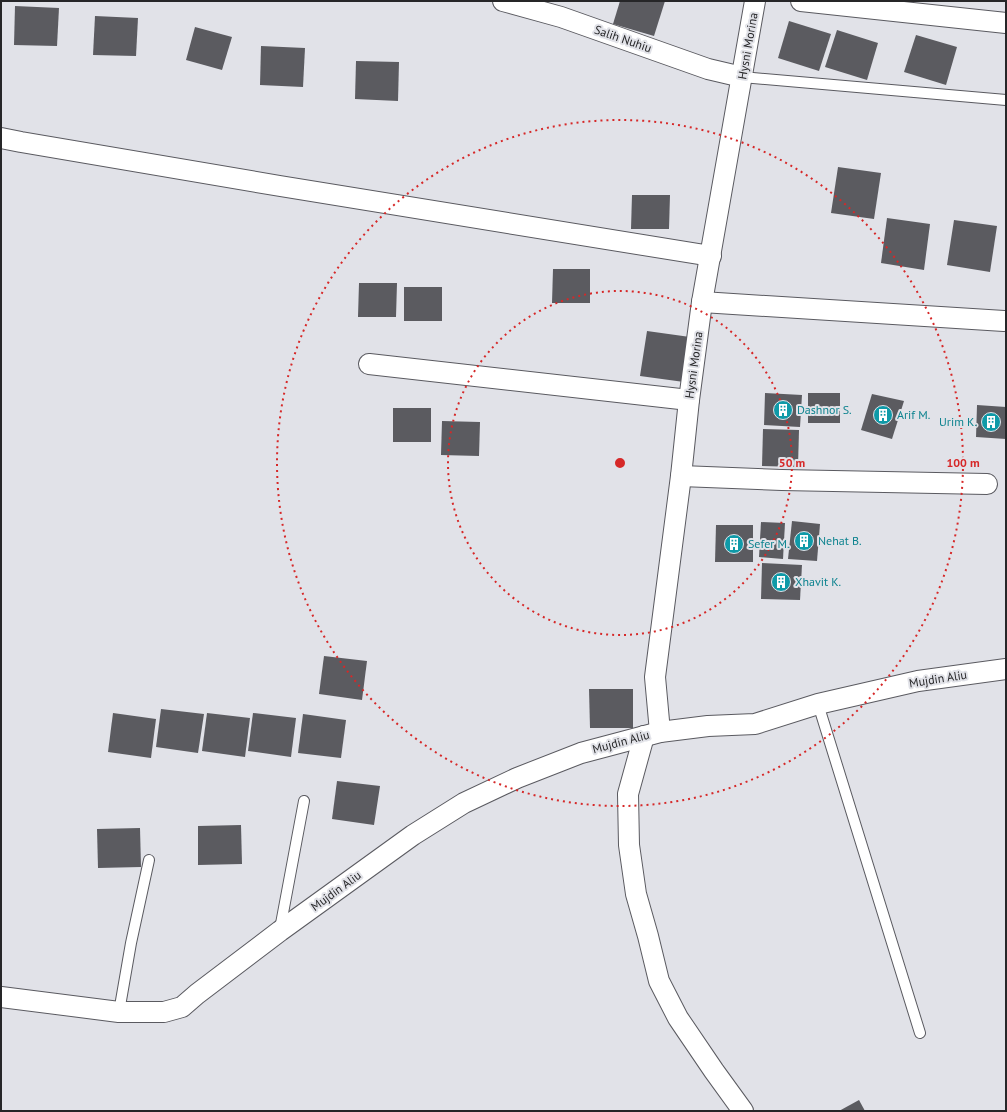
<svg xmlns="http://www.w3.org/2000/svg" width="1007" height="1112" font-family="'PT Sans',sans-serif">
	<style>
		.building { fill: #5b5b60 }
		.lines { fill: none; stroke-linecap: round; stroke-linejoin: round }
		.service-casing { stroke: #5a5a60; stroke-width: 12 }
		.minor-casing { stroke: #5a5a60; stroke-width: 22 }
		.service { stroke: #fff; stroke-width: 10 }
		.minor { stroke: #fff; stroke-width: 20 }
		.ring { fill: none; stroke: #d62828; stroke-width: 2; stroke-dasharray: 2 4 }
		.labels { text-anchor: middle; stroke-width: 4; stroke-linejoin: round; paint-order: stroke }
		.street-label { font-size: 12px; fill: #262628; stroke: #e1e2e8 }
		.culture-label { font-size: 12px; fill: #0d838f; stroke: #e1e2e8; text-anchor: start }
		.centre { fill: #d62828; stroke: #e1e2e8; stroke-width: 2 }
		.ring-label { font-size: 12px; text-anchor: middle; font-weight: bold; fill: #d62828; stroke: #e1e2e8; stroke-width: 4; stroke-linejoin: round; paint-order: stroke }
	</style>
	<rect width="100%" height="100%" fill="#e1e2e8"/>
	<g class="building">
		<polygon points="620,1 665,1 654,36 613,24"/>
		<polygon points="15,6 59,8 57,46 14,45"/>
		<polygon points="95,16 138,18 136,56 93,55"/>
		<polygon points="789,21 831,34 819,71 778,58"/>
		<polygon points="195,27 232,37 222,70 186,60"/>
		<polygon points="837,30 878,43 867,80 825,67"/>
		<polygon points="916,35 957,47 946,85 904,72"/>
		<polygon points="261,46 305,48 303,87 260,85"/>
		<polygon points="356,61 399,62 398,101 355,99"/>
		<polygon points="838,167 881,173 874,219 831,213"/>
		<polygon points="632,195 670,195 669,229 631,229"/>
		<polygon points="887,218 930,224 924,270 881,263"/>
		<polygon points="954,220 997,226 990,272 947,265"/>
		<polygon points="553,269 590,269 590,303 552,303"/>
		<polygon points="359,283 397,283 396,317 358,317"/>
		<rect x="404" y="287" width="38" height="34"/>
		<polygon points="647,331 690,337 684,382 640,376"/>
		<polygon points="765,393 802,395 800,427 764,425"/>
		<rect x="808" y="393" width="32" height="30"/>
		<polygon points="872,394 904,401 892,439 861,430"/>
		<polygon points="977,405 1006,407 1006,439 976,437"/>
		<rect x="393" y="408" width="38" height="34"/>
		<polygon points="442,421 480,422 479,456 441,455"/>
		<polygon points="763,429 799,430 798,467 762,466"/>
		<polygon points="792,521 820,524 817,561 788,559"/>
		<polygon points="761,522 785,523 783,559 759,557"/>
		<polygon points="716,525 753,525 753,562 715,562"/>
		<polygon points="762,563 802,565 800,600 761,599"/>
		<polygon points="324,656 367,661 362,700 319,694"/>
		<polygon points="589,689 633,689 633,728 590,728"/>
		<polygon points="161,709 204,714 198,753 156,747"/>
		<polygon points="113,713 156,719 151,758 108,752"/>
		<polygon points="207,713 250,718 245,757 202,751"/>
		<polygon points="253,713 296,718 291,757 248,751"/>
		<polygon points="303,714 346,720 341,758 298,753"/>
		<polygon points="337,781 380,786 374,825 332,819"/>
		<polygon points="241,825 242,864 198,865 198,826"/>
		<polygon points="140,828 141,867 98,868 97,829"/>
		<polygon points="859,1100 865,1111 839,1111"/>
	</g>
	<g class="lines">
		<g class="service-casing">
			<g id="service">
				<polyline points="742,77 1006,100"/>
				<polyline points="818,704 920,1033"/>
				<polyline points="280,929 304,801"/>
				<polyline points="119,1012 131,943 149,860"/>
			</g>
		</g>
		<g class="minor-casing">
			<g id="minor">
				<polyline points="503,1 561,17 708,69 742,77"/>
				<polyline points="801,1 1006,23"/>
				<polyline points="1,138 21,142 280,186 711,256"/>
				<polyline points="702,302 1004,321"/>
				<polyline points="369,364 689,400"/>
				<polyline points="681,476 782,480 987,484"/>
				<polyline points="660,732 655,677 681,476 689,400 702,302 755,1"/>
				<polyline points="644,736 628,794 629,845 636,894 648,936 659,981 678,1018 714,1071 743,1111"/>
				<polyline points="1,997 119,1012 164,1012 182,1007 197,994 280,931 413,835 464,803 517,778 581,753 660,732 708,726 755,724 818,704 918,681 1006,669"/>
			</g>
		</g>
		<use href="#service" class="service"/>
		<use href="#minor" class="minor"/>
	</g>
	<g class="ring">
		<circle cx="620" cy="463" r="172"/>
		<circle cx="620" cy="463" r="343"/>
	</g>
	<defs>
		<g id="building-disc" transform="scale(1)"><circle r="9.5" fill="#0f9aa8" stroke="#e1e2e8"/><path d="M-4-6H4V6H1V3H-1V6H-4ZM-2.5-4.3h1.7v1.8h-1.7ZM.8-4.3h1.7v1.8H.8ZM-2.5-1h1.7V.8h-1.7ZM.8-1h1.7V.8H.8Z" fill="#fff"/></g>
	</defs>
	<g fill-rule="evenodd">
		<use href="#building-disc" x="783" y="410"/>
		<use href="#building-disc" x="883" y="415"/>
		<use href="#building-disc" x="991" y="422"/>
		<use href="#building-disc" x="804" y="541"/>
		<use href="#building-disc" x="734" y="544"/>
		<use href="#building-disc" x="781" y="582"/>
	</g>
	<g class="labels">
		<g class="street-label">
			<text transform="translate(623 39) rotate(19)" y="4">Salih Nuhiu</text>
			<text transform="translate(748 46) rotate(-80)" y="4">Hysni Morina</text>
			<text transform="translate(694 365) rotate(-82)" y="4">Hysni Morina</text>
			<text transform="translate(938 679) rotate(-9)" y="4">Mujdin Aliu</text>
			<text transform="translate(621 742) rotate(-15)" y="4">Mujdin Aliu</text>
			<text transform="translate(336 891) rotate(-36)" y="4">Mujdin Aliu</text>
		</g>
		<g class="culture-label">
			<text x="797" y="414">Dashnor S.</text>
			<text x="897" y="419">Arif M.</text>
			<text x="977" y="426" text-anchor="end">Urim K.</text>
			<text x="818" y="545">Nehat B.</text>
			<text x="748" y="548">Sefer M.</text>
			<text x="795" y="586">Xhavit K.</text>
		</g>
	</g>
	<circle cx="620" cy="463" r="6" class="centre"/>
	<g class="ring-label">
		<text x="792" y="467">50 m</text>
		<text x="963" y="467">100 m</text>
	</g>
	<rect width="1007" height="1112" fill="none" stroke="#262628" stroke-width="4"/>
</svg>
